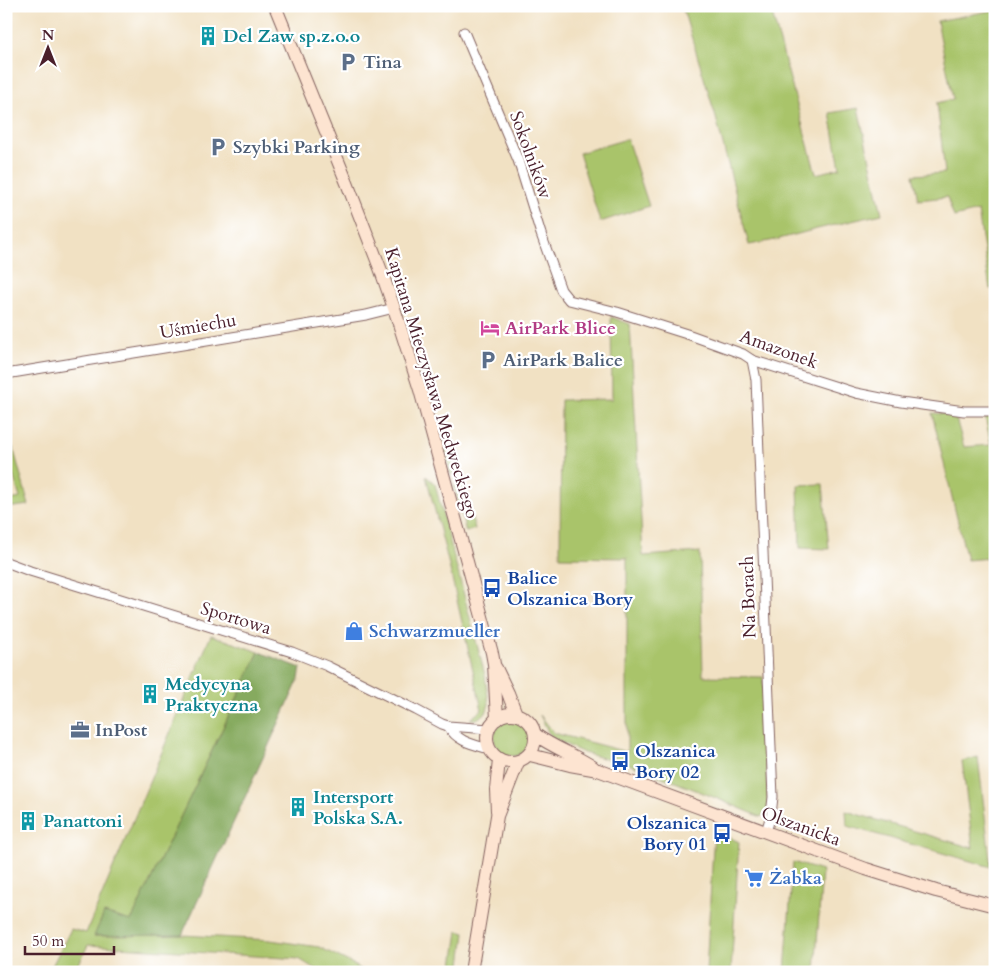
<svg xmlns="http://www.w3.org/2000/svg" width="1001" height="978" font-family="Cardo,serif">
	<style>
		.green { fill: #a9c46a; stroke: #7a724a }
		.forest { fill: #86aa5e; stroke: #686444 }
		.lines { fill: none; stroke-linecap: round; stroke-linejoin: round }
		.street-casing { stroke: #846360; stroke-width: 11 }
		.secondary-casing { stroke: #846360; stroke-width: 14 }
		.street { stroke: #fff; stroke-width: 9 }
		.secondary { stroke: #fde4d1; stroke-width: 12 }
		.labels { text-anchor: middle; stroke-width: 4.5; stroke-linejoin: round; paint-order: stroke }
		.culture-label { font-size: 18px; font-weight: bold; fill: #0d838f; stroke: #fff; text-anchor: start }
		.service-label { font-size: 18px; font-weight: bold; fill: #4e5e75; stroke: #fff; text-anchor: start }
		.street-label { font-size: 18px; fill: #4a1f2b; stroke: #fff }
		.hotel-label { font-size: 18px; font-weight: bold; fill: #b23c85; stroke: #fff; text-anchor: start }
		.transit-label { font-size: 18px; font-weight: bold; fill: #164399; stroke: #fff; text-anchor: start }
		.shop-label { font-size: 18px; font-weight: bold; fill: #366cbe; stroke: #fff; text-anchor: start }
	</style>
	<rect width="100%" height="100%" fill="#fff"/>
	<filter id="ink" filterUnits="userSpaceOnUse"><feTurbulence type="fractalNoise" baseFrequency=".02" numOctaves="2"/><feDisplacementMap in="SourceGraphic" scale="10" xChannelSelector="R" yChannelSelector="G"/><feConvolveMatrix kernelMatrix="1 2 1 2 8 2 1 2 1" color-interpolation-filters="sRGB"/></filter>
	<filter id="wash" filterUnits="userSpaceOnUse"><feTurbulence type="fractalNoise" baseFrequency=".0096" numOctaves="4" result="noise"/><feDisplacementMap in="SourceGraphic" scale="20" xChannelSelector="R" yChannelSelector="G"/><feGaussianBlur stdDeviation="1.12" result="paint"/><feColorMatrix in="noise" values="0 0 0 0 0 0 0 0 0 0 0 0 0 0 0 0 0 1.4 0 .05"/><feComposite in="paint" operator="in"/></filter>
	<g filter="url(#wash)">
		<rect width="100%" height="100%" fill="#f1e1c3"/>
		<g class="green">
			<polygon points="682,6 770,6 816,174 840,168 830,113 858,108 882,214 817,229 775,240 749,245 715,114"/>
			<polygon points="995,10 995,288 990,289 978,211 954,217 947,197 918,200 913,175 945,173 937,103 953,99 937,21"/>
			<polygon points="627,139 649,206 600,222 579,153"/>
			<polygon points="611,317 630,324 643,556 700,552 703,676 763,677 768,808 761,817 706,794 626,763 626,761 615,758 614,761 584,753 554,739 548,732 540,715 554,733 627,752 627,558 560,557 561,400 612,399"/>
			<polygon points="932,413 955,415 964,447 991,445 985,416 995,416 995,591 993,591 990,558 967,560"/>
			<polygon points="6,430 14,451 29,505 6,508 6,501 20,498 6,452"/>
			<polygon points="451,438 460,473 451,475 442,441"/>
			<polygon points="426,476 435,484 485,675 489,704 486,713 477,719 470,719 482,710 448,561"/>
			<polygon points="462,483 475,529 466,532 454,486"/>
			<polygon points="823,484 829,549 800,548 798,485"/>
			<polygon points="211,635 259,652 131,922 94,936 182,935 270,940 319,947 353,964 365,972 320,972 299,959 88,945 75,972 49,972 71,929 86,933"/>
			<circle cx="512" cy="738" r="18"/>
			<polygon points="978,757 991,867 995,868 847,826 846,811 973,848 962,761"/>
			<polygon points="714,830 739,842 731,972 706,972"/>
			<polygon points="793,862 822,871 815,972 785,972"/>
			<polygon points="458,931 465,933 460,972 452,972"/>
		</g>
		<polygon class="forest" points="259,652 301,668 299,679 182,935 94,936 104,913 131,921"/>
	</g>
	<g filter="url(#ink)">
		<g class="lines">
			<g class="street-casing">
				<g id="street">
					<polyline points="464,32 518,160 541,234 561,290 569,300 617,312 690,335 743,354 752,360 856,393 901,402 964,411 995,411"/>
					<polyline points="752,360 756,380 773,797 771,815 766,832"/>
					<polyline points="6,374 366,315 394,308"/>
					<polyline points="6,562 30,571 292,652 327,666 416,710 442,724 448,726 489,729"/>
					<path d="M448 726C458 742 472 744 489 749"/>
				</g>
			</g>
			<g class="secondary-casing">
				<g id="secondary">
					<polyline points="275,6 347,183 380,268 394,308 420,390 492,653 494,664 497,719"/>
					<polyline points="496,668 508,693 516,714"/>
					<circle cx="511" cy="738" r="24"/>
					<path d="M536 735C554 748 575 755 593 767"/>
					<polyline points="530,755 570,765 598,770 866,869 936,891 995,906"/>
					<polyline points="497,811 496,790 499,760"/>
					<polyline points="471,972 497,816 518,762"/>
				</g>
			</g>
			<use href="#street" class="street"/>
			<use href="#secondary" class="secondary"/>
		</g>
	</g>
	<defs>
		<g id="building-bare" transform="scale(1.5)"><path d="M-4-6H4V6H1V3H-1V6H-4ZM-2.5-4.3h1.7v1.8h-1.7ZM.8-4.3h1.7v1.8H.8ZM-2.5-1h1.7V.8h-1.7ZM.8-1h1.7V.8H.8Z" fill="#0f9aa8" stroke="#fff" stroke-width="2.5" paint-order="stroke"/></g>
		<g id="parking-bare" transform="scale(1.5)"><path d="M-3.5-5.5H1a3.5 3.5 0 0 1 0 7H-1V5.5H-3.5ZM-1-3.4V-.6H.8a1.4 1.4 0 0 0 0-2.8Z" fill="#5c6f8a" stroke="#fff" stroke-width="2.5" paint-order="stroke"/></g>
		<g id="hotel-bare" transform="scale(1.5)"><path d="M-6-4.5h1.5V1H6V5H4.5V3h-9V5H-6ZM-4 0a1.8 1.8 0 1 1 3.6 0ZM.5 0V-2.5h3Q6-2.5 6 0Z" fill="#d1479c" stroke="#fff" stroke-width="2.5" paint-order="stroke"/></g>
		<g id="bus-bare" transform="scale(1.5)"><path d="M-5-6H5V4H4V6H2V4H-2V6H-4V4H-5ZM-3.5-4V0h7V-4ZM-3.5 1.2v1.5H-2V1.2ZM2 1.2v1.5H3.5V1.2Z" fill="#1a4fb4" stroke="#fff" stroke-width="2.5" paint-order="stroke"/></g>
		<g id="shop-bare" transform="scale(1.5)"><path d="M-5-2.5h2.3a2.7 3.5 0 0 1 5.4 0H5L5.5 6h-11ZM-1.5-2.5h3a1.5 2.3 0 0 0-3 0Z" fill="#3f7fe0" stroke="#fff" stroke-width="2.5" paint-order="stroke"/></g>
		<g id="office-bare" transform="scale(1.5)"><path d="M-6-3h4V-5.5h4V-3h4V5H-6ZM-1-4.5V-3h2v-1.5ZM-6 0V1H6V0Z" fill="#5c6f8a" stroke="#fff" stroke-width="2.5" paint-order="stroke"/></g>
		<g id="supermarket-bare" transform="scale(1.5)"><path d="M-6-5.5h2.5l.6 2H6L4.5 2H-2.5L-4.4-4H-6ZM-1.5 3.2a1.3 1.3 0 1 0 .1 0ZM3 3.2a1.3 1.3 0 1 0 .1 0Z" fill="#3f7fe0" stroke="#fff" stroke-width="2.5" paint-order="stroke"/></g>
	</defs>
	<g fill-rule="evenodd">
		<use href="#building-bare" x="208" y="36"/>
		<use href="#parking-bare" x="348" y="62"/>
		<use href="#parking-bare" x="218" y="147"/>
		<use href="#hotel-bare" x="490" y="328"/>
		<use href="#parking-bare" x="488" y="360"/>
		<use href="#bus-bare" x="492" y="588"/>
		<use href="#shop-bare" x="354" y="631"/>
		<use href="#building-bare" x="150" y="694"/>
		<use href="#office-bare" x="80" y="730"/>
		<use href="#bus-bare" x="620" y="761"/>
		<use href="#building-bare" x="298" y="807"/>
		<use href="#building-bare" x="28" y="821"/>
		<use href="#bus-bare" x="722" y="833"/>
		<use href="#supermarket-bare" x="754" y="878"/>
	</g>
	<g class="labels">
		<g class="culture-label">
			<text x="223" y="42">Del Zaw sp.z.o.o</text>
			<text x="165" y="690">Medycyna<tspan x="165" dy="21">Praktyczna</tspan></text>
			<text x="313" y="803">Intersport<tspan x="313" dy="21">Polska S.A.</tspan></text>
			<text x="43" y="827">Panattoni</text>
		</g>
		<g class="service-label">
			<text x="363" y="68">Tina</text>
			<text x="233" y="153">Szybki Parking</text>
			<text x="503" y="366">AirPark Balice</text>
			<text x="95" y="736">InPost</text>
		</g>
		<g class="street-label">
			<text transform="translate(531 155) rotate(70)" y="6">Sokolników</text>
			<text transform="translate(198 326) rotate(-10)" y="6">Uśmiechu</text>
			<text transform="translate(779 349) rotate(20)" y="6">Amazonek</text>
			<text transform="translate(432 383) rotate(73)" y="6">Kapitana Mieczysława Medweckiego</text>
			<text transform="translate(748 597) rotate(-92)" y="6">Na Borach</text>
			<text transform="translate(236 618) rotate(17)" y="6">Sportowa</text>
			<text transform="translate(801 826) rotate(20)" y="6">Olszanicka</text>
		</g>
		<g class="hotel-label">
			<text x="505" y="334">AirPark Blice</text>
		</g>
		<g class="transit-label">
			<text x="507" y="584">Balice<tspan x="507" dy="21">Olszanica Bory</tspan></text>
			<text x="635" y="757">Olszanica<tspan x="635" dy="21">Bory 02</tspan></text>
			<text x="707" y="829" text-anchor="end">Olszanica<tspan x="707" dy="21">Bory 01</tspan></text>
		</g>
		<g class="shop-label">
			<text x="369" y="637">Schwarzmueller</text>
			<text x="769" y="884">Żabka</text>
		</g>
	</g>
	<rect width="1001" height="978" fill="none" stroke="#fff" stroke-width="25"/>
	<g transform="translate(48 48)" stroke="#ffffff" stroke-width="4" paint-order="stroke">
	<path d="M0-4L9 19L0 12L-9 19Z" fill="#4a1f2b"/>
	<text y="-8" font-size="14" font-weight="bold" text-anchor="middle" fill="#4a1f2b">N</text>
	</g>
	<path d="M25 946v8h89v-8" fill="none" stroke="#4a1f2b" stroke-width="2.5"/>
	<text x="32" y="946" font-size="15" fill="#4a1f2b" stroke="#ffffff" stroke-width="4" paint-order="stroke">50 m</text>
</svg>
